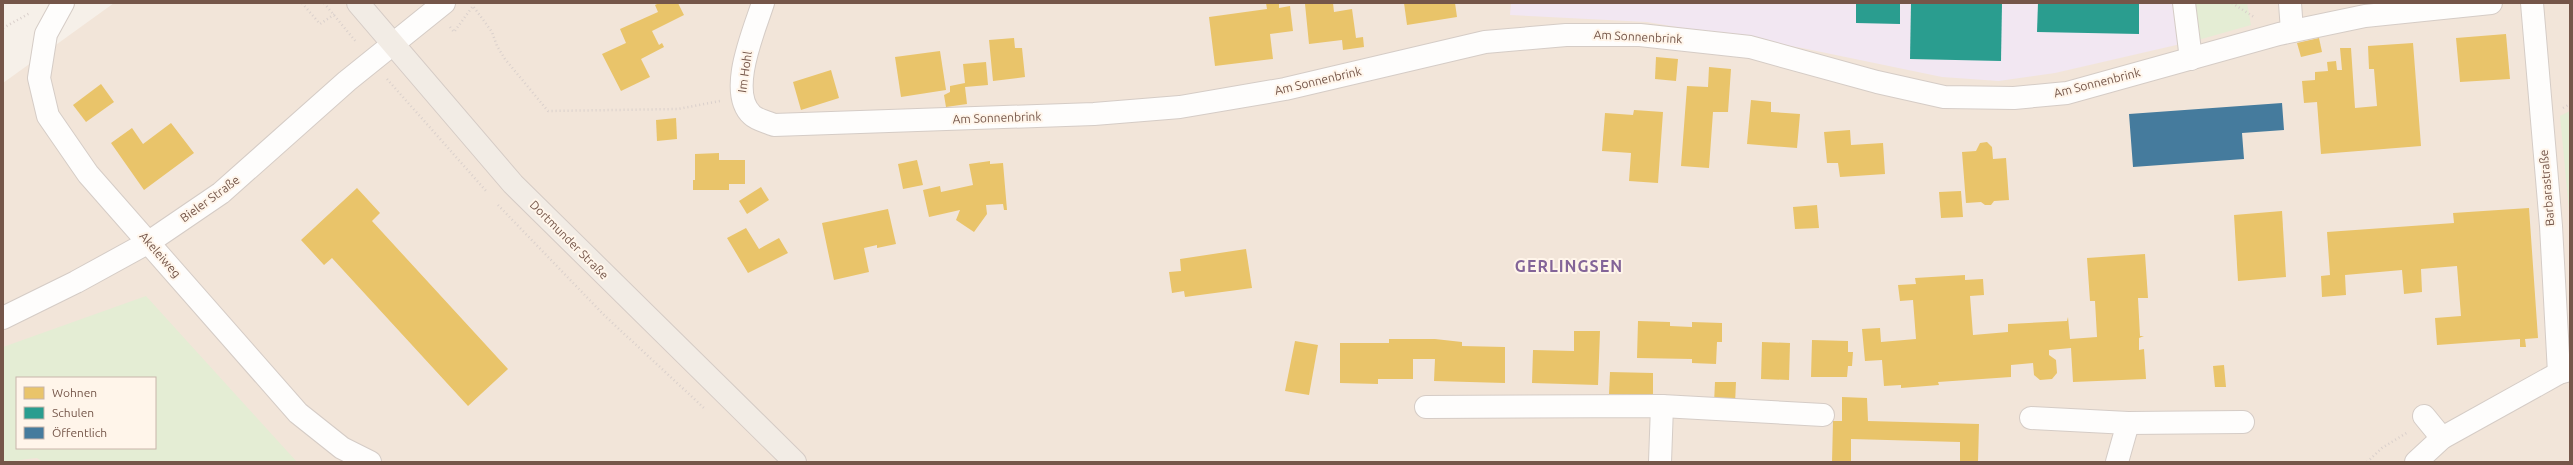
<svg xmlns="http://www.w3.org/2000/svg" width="2573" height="465" font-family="Ubuntu,sans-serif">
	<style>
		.residential { fill: #f2e5d9; fill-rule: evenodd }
		.education { fill: #f2e7f2 }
		.green { fill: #e4edd4; fill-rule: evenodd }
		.homes { fill: #e9c46a }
		.schools { fill: #2a9d8f }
		.public { fill: #457b9d }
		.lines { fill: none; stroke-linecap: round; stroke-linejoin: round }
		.minor-casing { stroke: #d5ccc6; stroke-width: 24 }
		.major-casing { stroke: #d5cbc5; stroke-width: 24 }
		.path { stroke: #dad0cc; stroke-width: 2.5; stroke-dasharray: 1 3; stroke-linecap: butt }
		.minor { stroke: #fefdfc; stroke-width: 22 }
		.major { stroke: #f2ece5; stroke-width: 22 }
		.labels { text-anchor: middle; stroke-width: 4; stroke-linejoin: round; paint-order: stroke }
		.street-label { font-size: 12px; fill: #755649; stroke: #fff5ea }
		.district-label { font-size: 16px; font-weight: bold; letter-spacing: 1px; fill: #836498; stroke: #fff5ea }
	</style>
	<rect width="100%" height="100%" fill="#f6f0e9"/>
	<path class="residential" d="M114 3H2570V462H3V83ZM17 378H155V448H17Z"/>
	<polygon class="education" points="1511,3 2191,3 2198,40 2055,73 1999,81 1942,77 1802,48 1647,22 1510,15"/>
	<g class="green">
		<polygon points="2191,3 2247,3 2251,25 2198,40"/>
		<polygon points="2570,111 2570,221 2560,116"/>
		<path d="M146 296 297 462H43L37 458 3 462V347ZM17 378H155V448H17Z"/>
	</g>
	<g class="homes">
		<polygon points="659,3 678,3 684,15 652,31 659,45 662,43 664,47 641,59 650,77 621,91 602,54 626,43 620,29 658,12 655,5"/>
		<polygon points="1266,3 1279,3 1279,8 1290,6 1293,31 1270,34 1273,59 1215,66 1209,17 1267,9"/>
		<polygon points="1333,3 1334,12 1352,9 1356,38 1363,37 1364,47 1343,50 1342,40 1309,44 1305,4"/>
		<polygon points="1404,3 1455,3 1457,17 1407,25"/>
		<polygon points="2506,34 2510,79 2460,82 2456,38"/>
		<polygon points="1014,38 1015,48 1022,48 1025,77 993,81 989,40"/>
		<polygon points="2319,38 2322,52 2301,57 2297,43"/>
		<polygon points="2413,43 2421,146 2321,154 2317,102 2304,103 2302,81 2315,80 2315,72 2328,71 2327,62 2336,61 2337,70 2342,70 2340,48 2351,48 2355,108 2377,106 2374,69 2369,69 2368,46"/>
		<polygon points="940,51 946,90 901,97 895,57"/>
		<polygon points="1656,57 1678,59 1676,81 1655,79"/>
		<polygon points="986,62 988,85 965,87 967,104 946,107 944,95 950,92 950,86 965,83 963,64"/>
		<polygon points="1709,67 1731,69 1728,112 1713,112 1709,168 1681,166 1687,86 1708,87"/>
		<polygon points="831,70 839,98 801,110 793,82"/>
		<polygon points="101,84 114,102 86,122 73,105"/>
		<polygon points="1751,100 1771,102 1771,112 1800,114 1797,148 1747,144"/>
		<polygon points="1634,110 1663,112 1658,183 1629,181 1631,153 1602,151 1605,113 1633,115"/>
		<polygon points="676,118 677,139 657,141 656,120"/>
		<polygon points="171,123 194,153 144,190 111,143 132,128 143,144"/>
		<polygon points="1850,130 1851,145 1883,143 1885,174 1840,177 1838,163 1827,163 1824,132"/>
		<polygon points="1987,142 1992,147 1993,159 2006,158 2009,200 1994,201 1991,205 1985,205 1981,202 1966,203 1962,152 1976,151 1980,143"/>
		<polygon points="719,153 719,160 745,160 745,184 729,184 729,190 693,190 693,180 695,180 695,154"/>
		<polygon points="917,160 923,185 903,189 898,164"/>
		<polygon points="990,161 990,164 1003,163 1007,210 1004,210 1003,204 986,205 987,214 974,232 956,220 960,210 929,217 923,190 940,186 941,192 973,185 969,164"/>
		<polygon points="761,187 769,200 747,214 739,201"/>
		<polygon points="357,188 380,213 372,221 508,369 468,406 332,258 324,265 301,240"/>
		<polygon points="1961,191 1963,217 1941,218 1939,192"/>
		<polygon points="1817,205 1819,228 1795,229 1793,207"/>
		<polygon points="2529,208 2538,338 2525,339 2526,347 2520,347 2520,339 2437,345 2435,318 2461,316 2457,266 2421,269 2422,292 2404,294 2402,270 2345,275 2346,295 2322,297 2321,276 2330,275 2327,232 2454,223 2453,213"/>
		<polygon points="888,209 896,244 877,248 877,245 864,248 869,272 834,280 822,223"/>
		<polygon points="2282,211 2286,277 2238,281 2234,215"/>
		<polygon points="746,228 759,249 779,238 788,253 748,273 727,238"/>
		<polygon points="1246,249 1252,288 1185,297 1184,291 1172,293 1169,272 1181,271 1180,259"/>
		<polygon points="2145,254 2148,298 2138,298 2140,336 2144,336 2139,338 2139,350 2144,349 2146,379 2073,382 2071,348 2049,350 2049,355 2056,360 2057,373 2052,379 2040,380 2034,375 2033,363 2011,365 2011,377 1938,382 1939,385 1901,388 1901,385 1884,386 1882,360 1865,361 1862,329 1880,328 1881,342 1916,339 1913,300 1900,301 1898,285 1916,284 1915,278 1965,275 1965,280 1983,279 1984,295 1970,296 1973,335 2008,332 2008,324 2067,321 2068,317 2070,339 2097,337 2095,301 2090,301 2087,258"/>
		<polygon points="1638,321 1670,322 1670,326 1692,327 1692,322 1722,323 1722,342 1717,342 1716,364 1692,363 1692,359 1637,358"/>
		<polygon points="1574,331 1600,331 1598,385 1532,383 1533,350 1574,351"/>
		<polygon points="1389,339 1435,339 1462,342 1462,346 1505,347 1505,383 1434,381 1435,359 1413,359 1413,379 1378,379 1378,384 1340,383 1340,343 1389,343"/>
		<polygon points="1812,340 1848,341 1848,352 1853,352 1852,366 1848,366 1847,377 1811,377"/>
		<polygon points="1295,341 1318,345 1309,395 1285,391"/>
		<polygon points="1762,342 1790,343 1789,380 1761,379"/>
		<polygon points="2224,365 2226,387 2215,387 2213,366"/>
		<polygon points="1610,372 1653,373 1653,395 1609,394"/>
		<polygon points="1715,382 1736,382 1735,404 1714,403"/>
		<polygon points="1842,397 1867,398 1868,421 1979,424 1978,462 1960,462 1960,442 1851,439 1851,462 1832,462 1833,421 1842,421"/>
	</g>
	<g class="schools">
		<polygon points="1856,3 1900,3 1900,24 1856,23"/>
		<polygon points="1911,3 2002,3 2001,61 1910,59"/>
		<polygon points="2038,3 2139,3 2139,34 2037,32"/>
	</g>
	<polygon class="public" points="2282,103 2284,130 2242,133 2244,159 2133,167 2129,114"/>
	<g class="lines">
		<g class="minor-casing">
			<g id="minor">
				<polyline points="63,3 46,34 39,78 48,116 88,174 298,413 342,448 370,462"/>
				<path d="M763 3C754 31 727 92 752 115 757 120 768 122 774 125L1094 114 1180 107 1285 89 1485 42 1566 35H1640L1750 47 1877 82 1944 97 2014 98 2067 93 2279 34 2365 16 2491 3"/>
				<polyline points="2184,3 2191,59"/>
				<polyline points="2290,3 2292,31"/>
				<polyline points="2532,3 2551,226 2559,373"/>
				<polyline points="3,318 76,282 149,242 221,193 347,81 444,3"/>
				<polyline points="1426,407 1662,406 1823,415"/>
				<polyline points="2424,416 2442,438"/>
				<polyline points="2031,418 2128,423 2243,422"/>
				<polyline points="1660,462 1662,406"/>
				<polyline points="2117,462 2128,423"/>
				<polyline points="2416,462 2442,438 2559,373 2570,370"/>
			</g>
		</g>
		<g class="major-casing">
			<polyline id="major" points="358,3 513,184 795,462"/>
		</g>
		<g class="path">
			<polyline points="302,3 320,24 335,14"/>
			<polyline points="324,3 357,43"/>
			<polyline points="2232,3 2254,17"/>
			<polyline points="450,27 454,32 473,6 492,32 497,46 505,59 548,111 678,109 720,101"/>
			<polyline points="3,28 30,13"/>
			<polyline points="387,79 487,192"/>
			<polyline points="2563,108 2570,104"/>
			<polyline points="498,205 605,316 704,408"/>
			<polyline points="2367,462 2382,448 2408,432"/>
		</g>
		<use href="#minor" class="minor"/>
		<use href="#major" class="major"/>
	</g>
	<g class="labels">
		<g class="street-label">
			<text transform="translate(1638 37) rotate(3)" y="4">Am Sonnenbrink</text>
			<text transform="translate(745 72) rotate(-82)" y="4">Im Hohl</text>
			<text transform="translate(1318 81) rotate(-13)" y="4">Am Sonnenbrink</text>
			<text transform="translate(2097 83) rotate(-14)" y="4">Am Sonnenbrink</text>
			<text transform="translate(997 118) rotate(-2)" y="4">Am Sonnenbrink</text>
			<text transform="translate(2547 188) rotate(-95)" y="4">Barbarastraße</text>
			<text transform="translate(210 199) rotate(-36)" y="4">Bieler Straße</text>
			<text transform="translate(569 240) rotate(45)" y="4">Dortmunder Straße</text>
			<text transform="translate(160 255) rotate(49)" y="4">Akeleiweg</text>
		</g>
		<g class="district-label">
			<text x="1569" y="272">GERLINGSEN</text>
		</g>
	</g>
	<rect width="2573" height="465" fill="none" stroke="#755649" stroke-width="8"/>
	<rect x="16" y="377" width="140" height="72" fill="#fff5ea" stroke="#c8b5aa"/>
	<rect x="24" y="387" width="20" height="12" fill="#e9c46a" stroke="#c8b5aa"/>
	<text x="52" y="397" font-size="12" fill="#755649">Wohnen</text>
	<rect x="24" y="407" width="20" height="12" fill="#2a9d8f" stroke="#c8b5aa"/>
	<text x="52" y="417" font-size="12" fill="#755649">Schulen</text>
	<rect x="24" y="427" width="20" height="12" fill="#457b9d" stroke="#c8b5aa"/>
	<text x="52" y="437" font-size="12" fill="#755649">Öffentlich</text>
</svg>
